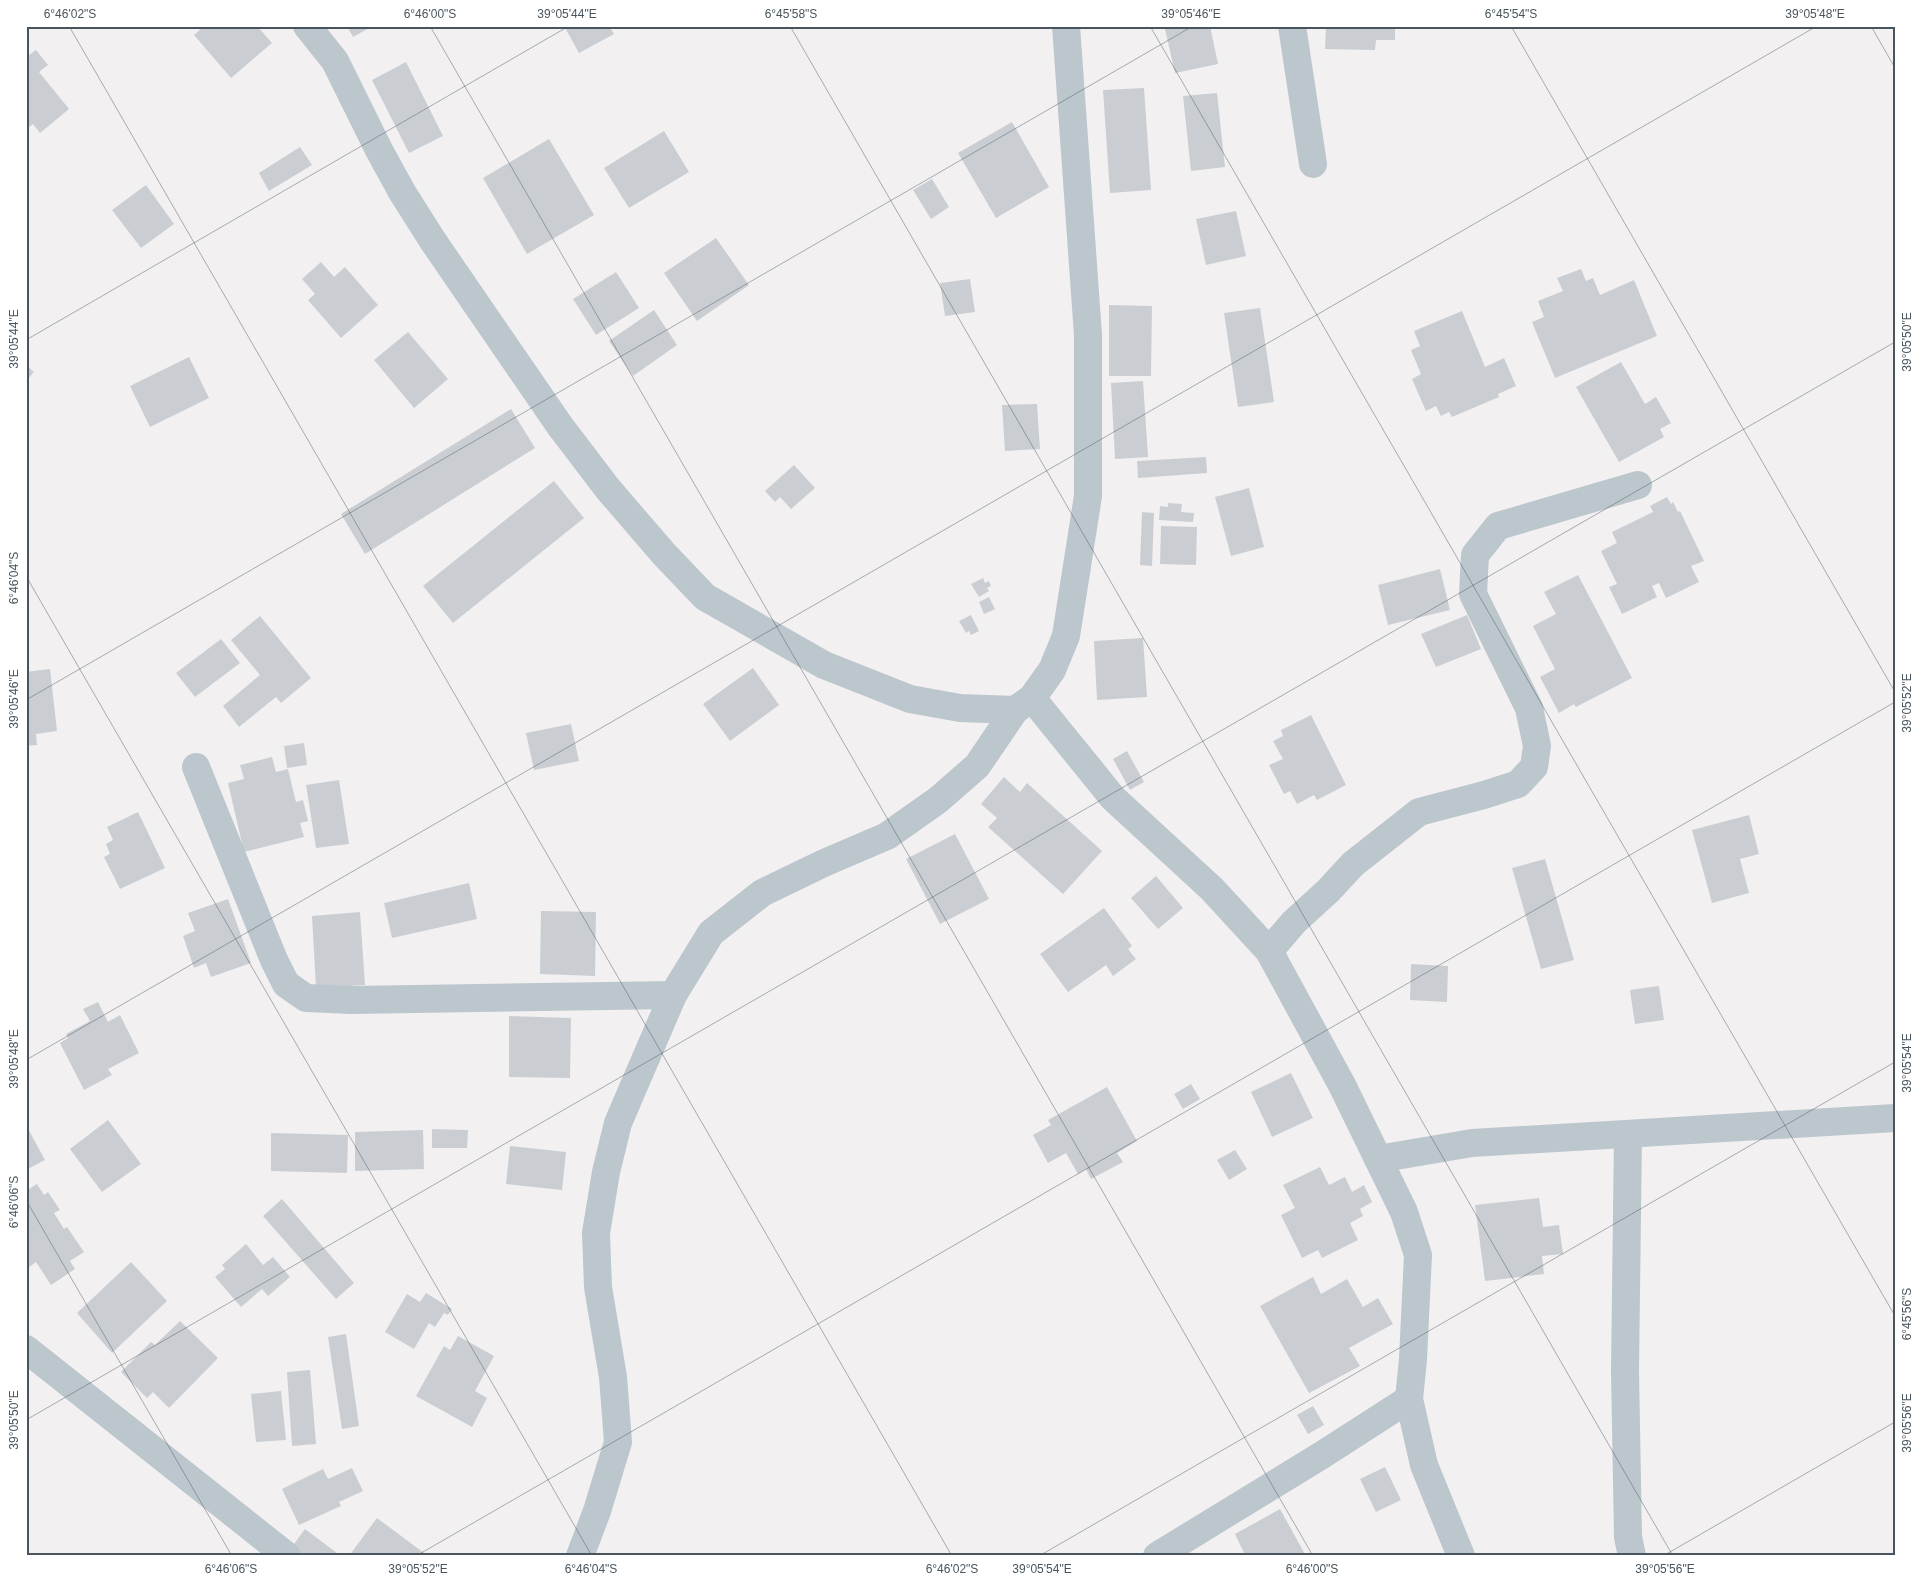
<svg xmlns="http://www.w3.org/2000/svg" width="1921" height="1582" font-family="Helvetica,sans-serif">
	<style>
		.building { fill: #caced3 }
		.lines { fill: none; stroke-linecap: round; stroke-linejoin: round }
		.minor { stroke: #bcc6cd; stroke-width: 28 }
		.ticks { fill: none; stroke: #48555e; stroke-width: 1; stroke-opacity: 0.45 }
		.neatline { fill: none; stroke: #48555e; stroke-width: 2 }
		.ticks-label { font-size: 12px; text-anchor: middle; fill: #48555e }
	</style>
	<rect width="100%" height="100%" fill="#f3f0f1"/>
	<g class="building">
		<polygon points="204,26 257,26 272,43 231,78 194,35"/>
		<polygon points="347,26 373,26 353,37"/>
		<polygon points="564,26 609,26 614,34 579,53"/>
		<polygon points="1178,26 1210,26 1218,64 1175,73 1165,29"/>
		<polygon points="1326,26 1395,26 1395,40 1376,40 1375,50 1325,49"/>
		<polygon points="36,50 48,65 39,72 69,109 40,133 33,124 28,128 26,126 26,52 29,55"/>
		<polygon points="406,62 443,136 409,153 372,80"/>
		<polygon points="1144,88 1151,190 1110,193 1103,90"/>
		<polygon points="1217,93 1225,167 1191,171 1183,96"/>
		<polygon points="1012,122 1049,187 996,218 958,153"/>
		<polygon points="664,131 689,172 629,208 604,168"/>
		<polygon points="549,139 594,215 527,254 483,178"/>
		<polygon points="300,147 312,165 269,191 259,173"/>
		<polygon points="932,179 949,207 931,219 913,190"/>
		<polygon points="146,185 174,224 141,248 112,210"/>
		<polygon points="1236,211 1246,256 1206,265 1196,219"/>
		<polygon points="716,238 749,285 697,321 664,273"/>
		<polygon points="321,262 334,277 345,267 378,305 341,338 308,300 315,294 302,279"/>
		<polygon points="1581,269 1586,281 1593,278 1600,295 1634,280 1657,336 1555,378 1532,322 1544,317 1538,301 1563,291 1557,278"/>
		<polygon points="616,272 639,308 596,335 573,299"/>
		<polygon points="970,279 975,312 945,316 940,283"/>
		<polygon points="1109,305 1152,306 1151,376 1109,376"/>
		<polygon points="1260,308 1274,402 1238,407 1224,313"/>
		<polygon points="654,310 677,345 633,376 609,341"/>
		<polygon points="1462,311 1485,367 1504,358 1516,386 1498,394 1499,397 1452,417 1449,412 1441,416 1436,406 1426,411 1412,379 1421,374 1411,350 1420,346 1414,331"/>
		<polygon points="408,332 448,379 414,408 374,360"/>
		<polygon points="189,357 209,398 150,427 130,386"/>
		<polygon points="1621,362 1645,404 1656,397 1671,423 1660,429 1664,437 1619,462 1576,387"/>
		<polygon points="26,365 34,372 26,381"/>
		<polygon points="1143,381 1148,457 1115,459 1111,383"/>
		<polygon points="1037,404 1040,449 1005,451 1002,405"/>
		<polygon points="511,409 535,448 365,554 341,514"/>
		<polygon points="1206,457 1207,473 1138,478 1137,461"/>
		<polygon points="794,465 815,488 791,509 780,497 775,502 765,491"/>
		<polygon points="554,481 584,518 453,623 423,586"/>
		<polygon points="1249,488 1264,547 1231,556 1215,497"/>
		<polygon points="1667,497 1671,504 1673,502 1678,512 1680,511 1704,561 1691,566 1699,582 1666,598 1659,583 1652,586 1657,597 1622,614 1609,587 1617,584 1601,551 1617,543 1612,532 1653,512 1650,506"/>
		<polygon points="1168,503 1182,504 1181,512 1194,513 1193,522 1159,520 1160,506 1168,507"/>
		<polygon points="1142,512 1154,513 1152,566 1140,565"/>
		<polygon points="1161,526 1197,527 1196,565 1160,564"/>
		<polygon points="1440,569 1450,610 1388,625 1378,585"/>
		<polygon points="1578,575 1632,678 1576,707 1574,704 1559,713 1540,677 1555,669 1533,626 1556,614 1544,592"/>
		<polygon points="983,578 985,583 989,581 991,586 987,588 989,591 979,597 971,584"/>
		<polygon points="989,597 995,609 984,614 979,602"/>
		<polygon points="971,615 979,631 971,635 969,631 966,633 959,621"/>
		<polygon points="1467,615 1481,649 1436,667 1421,634"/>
		<polygon points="260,616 311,678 281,703 276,697 239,727 223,706 260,675 231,640"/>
		<polygon points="1143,638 1147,697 1097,700 1094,641"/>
		<polygon points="221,639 240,663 195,697 176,673"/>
		<polygon points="753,668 779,705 730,741 703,704"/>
		<polygon points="50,669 57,731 36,734 37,745 26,746 26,672"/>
		<polygon points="1311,715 1346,785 1317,800 1314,795 1297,804 1290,791 1284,794 1269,765 1283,759 1273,741 1283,736 1281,730"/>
		<polygon points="571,724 579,761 534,770 526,733"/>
		<polygon points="304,743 307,765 287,768 284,746"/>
		<polygon points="1127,751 1144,782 1130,790 1113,759"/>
		<polygon points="272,757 276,772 288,769 296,802 303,800 308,821 300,823 304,837 244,852 228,783 244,779 240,765"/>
		<polygon points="1004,777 1020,792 1027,783 1102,851 1063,894 988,827 997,818 981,804"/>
		<polygon points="339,780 349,844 316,848 306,785"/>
		<polygon points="138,812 165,868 120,889 104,857 110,854 106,844 113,840 107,827"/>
		<polygon points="1749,815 1759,854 1740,859 1749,893 1712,903 1692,830"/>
		<polygon points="955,834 989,899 940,924 906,859"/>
		<polygon points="1545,859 1574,960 1541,969 1512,868"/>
		<polygon points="1156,876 1183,908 1158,929 1131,898"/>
		<polygon points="469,883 477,919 392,938 384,903"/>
		<polygon points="228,899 251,963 211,977 206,963 194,968 183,936 195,931 188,913"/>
		<polygon points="1104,908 1132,946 1128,949 1136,959 1113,976 1106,965 1068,992 1040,954"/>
		<polygon points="541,911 596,912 595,976 540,974"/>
		<polygon points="360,912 365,985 316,988 312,916"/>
		<polygon points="1411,964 1448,966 1447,1002 1410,1000"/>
		<polygon points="1659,986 1664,1020 1635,1024 1630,990"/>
		<polygon points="98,1002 108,1022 120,1015 139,1053 108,1069 112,1075 84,1090 60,1043 68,1038 66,1034 90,1021 83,1009"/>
		<polygon points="509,1016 571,1018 570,1078 509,1077"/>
		<polygon points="1291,1073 1313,1118 1272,1137 1251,1092"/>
		<polygon points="1191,1084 1200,1099 1183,1109 1174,1094"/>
		<polygon points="1107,1087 1137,1141 1117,1153 1123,1162 1091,1179 1086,1169 1078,1174 1066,1153 1048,1163 1033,1135 1051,1125 1048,1120"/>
		<polygon points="108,1120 141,1164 102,1192 70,1149"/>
		<polygon points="26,1125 45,1160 26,1170"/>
		<polygon points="432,1129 468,1130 467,1148 432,1148"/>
		<polygon points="423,1130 424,1169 355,1171 355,1132"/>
		<polygon points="271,1133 348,1135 347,1173 271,1171"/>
		<polygon points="510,1146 566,1152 562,1190 506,1184"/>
		<polygon points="1235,1150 1247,1169 1229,1180 1217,1160"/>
		<polygon points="1320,1167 1329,1185 1345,1177 1352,1192 1364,1185 1372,1202 1360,1209 1363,1216 1350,1223 1358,1240 1322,1258 1318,1250 1302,1258 1281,1215 1295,1208 1283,1185"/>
		<polygon points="37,1184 44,1195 48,1192 60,1210 54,1213 64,1229 67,1227 84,1252 70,1261 75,1269 51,1285 36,1262 28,1268 26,1266 26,1191"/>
		<polygon points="1539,1198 1543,1227 1559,1225 1563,1254 1542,1256 1544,1274 1485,1281 1475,1205"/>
		<polygon points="282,1199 354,1283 336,1299 263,1216"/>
		<polygon points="246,1244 263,1265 273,1257 290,1277 268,1296 262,1289 241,1307 215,1277 225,1269 222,1265"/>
		<polygon points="131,1262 167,1301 112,1353 77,1313"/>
		<polygon points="1313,1277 1321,1294 1347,1279 1363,1307 1378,1298 1393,1324 1349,1348 1360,1366 1309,1393 1260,1306"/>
		<polygon points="426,1293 452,1309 448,1315 444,1313 435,1327 429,1323 414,1349 385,1332 407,1294 420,1302"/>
		<polygon points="180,1321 218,1358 169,1408 153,1392 147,1398 121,1372 151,1342 155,1345"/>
		<polygon points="346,1334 359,1426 342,1429 328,1337"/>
		<polygon points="458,1336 494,1356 475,1391 487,1398 472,1427 416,1396 444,1346 450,1350"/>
		<polygon points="310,1370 316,1444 292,1446 287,1372"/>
		<polygon points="281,1391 286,1440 256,1442 251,1394"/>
		<polygon points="1313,1406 1324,1425 1308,1434 1297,1415"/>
		<polygon points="1385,1467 1401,1500 1376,1512 1360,1479"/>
		<polygon points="352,1468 363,1491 339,1502 341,1506 299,1525 282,1489 323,1469 328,1479"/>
		<polygon points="1280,1509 1306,1556 1239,1556 1244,1553 1235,1534"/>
		<polygon points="377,1518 428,1556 349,1556"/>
		<polygon points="305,1529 337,1553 335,1556 295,1556 289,1551"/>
	</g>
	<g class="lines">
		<g class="minor">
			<polyline points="307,26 335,61 379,150 402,192 433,241 560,426 608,489 664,554 705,597 824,665 910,699 960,708 1015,710 1032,698 1052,670 1066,636 1088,496 1088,335 1066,26"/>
			<polyline points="1292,26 1313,164"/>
			<polyline points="1032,698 1113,798 1212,889 1269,951 1342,1085 1404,1212 1418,1255 1413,1359 1409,1399 1424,1465 1461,1556"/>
			<polyline points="196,767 274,960 286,984 306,998 351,1000 673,995"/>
			<polyline points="1269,951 1294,922 1328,891 1353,864 1419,812 1484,795 1518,784 1534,767 1537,746 1529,708 1473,594 1475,555 1498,526 1638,485"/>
			<polyline points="1628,1134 1625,1371 1628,1537 1632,1556"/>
			<polyline points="1378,1159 1472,1143 1895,1118"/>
			<polyline points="26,1349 287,1556"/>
			<polyline points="580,1556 597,1511 618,1442 613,1377 598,1287 596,1233 606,1172 618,1123 673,995 711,933 762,893 824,863 887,836 938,800 977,766 1015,710"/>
			<polyline points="1157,1556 1322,1455 1409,1399"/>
		</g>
	</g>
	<path class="ticks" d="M69 26 952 1556M430 26 1313 1556M790 26 1673 1556M1150 26 1895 1316M1511 26 1895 692M1871 26 1895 68M26 340 569 26M26 576 592 1556M26 700 1193 26M26 1060 1817 26M26 1200 232 1556M26 1420 1895 342M416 1556 1895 702M1039 1556 1895 1062M1663 1556 1895 1422"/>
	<rect width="1921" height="1582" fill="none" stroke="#ffffff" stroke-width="55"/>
	<rect x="28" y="28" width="1866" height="1526" class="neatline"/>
	<g class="ticks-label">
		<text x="70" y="18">6°46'02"S</text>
		<text x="430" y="18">6°46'00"S</text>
		<text x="567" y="18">39°05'44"E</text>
		<text x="791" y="18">6°45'58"S</text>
		<text x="1191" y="18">39°05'46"E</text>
		<text x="1511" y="18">6°45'54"S</text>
		<text x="1815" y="18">39°05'48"E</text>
		<text transform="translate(14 339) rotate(-90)" y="4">39°05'44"E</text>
		<text transform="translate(1907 342) rotate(-90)" y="4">39°05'50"E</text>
		<text transform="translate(14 578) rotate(-90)" y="4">6°46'04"S</text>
		<text transform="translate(14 699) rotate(-90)" y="4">39°05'46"E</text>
		<text transform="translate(1907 703) rotate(-90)" y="4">39°05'52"E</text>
		<text transform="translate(14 1059) rotate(-90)" y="4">39°05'48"E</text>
		<text transform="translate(1907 1063) rotate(-90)" y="4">39°05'54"E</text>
		<text transform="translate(14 1202) rotate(-90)" y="4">6°46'06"S</text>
		<text transform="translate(1907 1314) rotate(-90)" y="4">6°45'56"S</text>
		<text transform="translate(14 1420) rotate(-90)" y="4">39°05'50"E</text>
		<text transform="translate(1907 1423) rotate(-90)" y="4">39°05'56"E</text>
		<text x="231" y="1573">6°46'06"S</text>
		<text x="418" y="1573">39°05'52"E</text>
		<text x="591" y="1573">6°46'04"S</text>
		<text x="952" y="1573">6°46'02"S</text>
		<text x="1042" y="1573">39°05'54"E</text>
		<text x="1312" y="1573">6°46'00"S</text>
		<text x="1665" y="1573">39°05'56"E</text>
	</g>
</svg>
